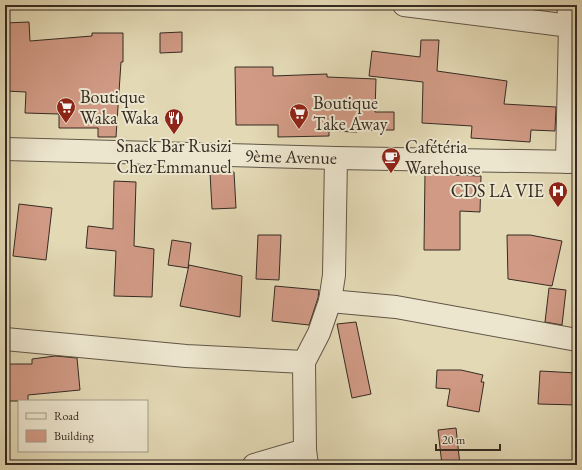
<svg xmlns="http://www.w3.org/2000/svg" width="582" height="470" font-family="'EB Garamond',serif">
	<style>
		.building { fill: #d19a85; stroke: #352b22 }
		.lines { fill: none; stroke-linecap: round; stroke-linejoin: round }
		.minor-casing { stroke: #605647; stroke-width: 24 }
		.minor { stroke: #ede6cf; stroke-width: 22 }
		.labels { text-anchor: middle; stroke-width: 4; stroke-linejoin: round; paint-order: stroke }
		.poi-label { font-size: 18px; fill: #352b22; stroke: #ede6cf; text-anchor: start }
		.street-label { font-size: 18px; fill: #352b22; stroke: #ede6cf }
	</style>
	<rect width="100%" height="100%" fill="#e3d9b5"/>
	<filter id="stains"><feTurbulence type="fractalNoise" baseFrequency=".005" numOctaves="4"/><feColorMatrix values="0 0 0 0 .2 0 0 0 0 .09 0 0 0 0 .02 0 0 0 .5 -.17"/></filter>
	<radialGradient id="worn" r=".72"><stop offset=".6" stop-color="#630" stop-opacity="0"/><stop offset="1" stop-color="#630" stop-opacity=".3"/></radialGradient>
	<g class="building">
		<polygon points="29,22 30,41 92,36 92,33 123,33 123,62 121,62 116,137 98,137 98,128 59,128 59,114 25,113 26,92 5,91 5,23"/>
		<polygon points="182,32 182,52 160,53 160,33"/>
		<polygon points="421,40 439,40 437,71 507,81 504,104 556,107 555,131 531,130 530,142 471,138 472,126 422,123 423,82 369,76 372,51 420,57"/>
		<polygon points="235,67 273,67 273,76 327,74 327,77 376,79 375,112 394,112 394,130 357,130 357,132 329,131 329,136 278,137 278,125 236,125"/>
		<polygon points="234,172 236,208 212,209 210,173"/>
		<polygon points="425,172 451,172 451,175 481,176 480,212 460,211 460,250 424,250"/>
		<polygon points="114,181 136,182 134,246 154,249 152,297 114,296 116,251 86,248 88,226 113,229"/>
		<polygon points="19,204 52,208 46,260 13,256"/>
		<polygon points="258,235 281,235 279,280 256,279"/>
		<polygon points="507,235 530,235 562,241 552,286 508,279"/>
		<polygon points="172,240 191,243 188,268 168,265"/>
		<polygon points="189,265 242,276 240,317 180,306"/>
		<polygon points="275,286 319,290 318,298 309,325 272,321"/>
		<polygon points="549,288 566,290 562,325 545,322"/>
		<polygon points="356,322 371,394 352,398 337,324"/>
		<polygon points="55,356 77,358 80,390 28,395 28,401 5,401 5,364 32,364 32,359"/>
		<polygon points="437,370 461,370 483,375 481,382 484,382 479,412 447,406 450,389 436,388"/>
		<polygon points="540,371 577,373 577,405 538,404"/>
		<polygon points="456,428 460,465 442,465 438,430"/>
	</g>
	<g class="lines">
		<g class="minor-casing">
			<g id="minor">
				<polyline points="404,5 570,26 577,25"/>
				<path id="s1" d="M5 149 336 158 577 162"/>
				<polyline points="567,162 570,26 568,5"/>
				<polyline points="330,301 396,307 577,340"/>
				<polyline points="5,339 186,356 304,362"/>
				<polyline points="254,465 305,450"/>
				<polyline points="307,465 305,450 304,362 319,333 330,301 334,275 336,158"/>
			</g>
		</g>
		<use href="#minor" class="minor"/>
	</g>
	<defs>
		<g id="supermarket-pin" transform="scale(1)"><path d="M0 17L-7.5 6A9.5 9.5 0 1 1 7.5 6Z" fill="#8f2418" stroke="#ede6cf"/><path d="M-6-5.5h2.5l.6 2H6L4.5 2H-2.5L-4.4-4H-6ZM-1.5 3.2a1.3 1.3 0 1 0 .1 0ZM3 3.2a1.3 1.3 0 1 0 .1 0Z" fill="#fff"/></g>
		<g id="restaurant-pin" transform="scale(1)"><path d="M0 17L-7.5 6A9.5 9.5 0 1 1 7.5 6Z" fill="#8f2418" stroke="#ede6cf"/><path d="M-5-6h1v4h1v-4h1v4h1v-4h1v5L-1.5 .5V6h-2V.5L-5-1ZM5-6V6H3V1.5H1.5Q1.5-4 5-6Z" fill="#fff"/></g>
		<g id="cafe-pin" transform="scale(1)"><path d="M0 17L-7.5 6A9.5 9.5 0 1 1 7.5 6Z" fill="#8f2418" stroke="#ede6cf"/><path d="M-5.5-4.5H6V0H3Q3 3.5 0 3.5H-2.5Q-5.5 3.5-5.5 0ZM3-3.2v2h1.7v-2ZM-6 4.5H4V6H-6Z" fill="#fff"/></g>
		<g id="hospital-pin" transform="scale(1)"><path d="M0 17L-7.5 6A9.5 9.5 0 1 1 7.5 6Z" fill="#8f2418" stroke="#ede6cf"/><path d="M-5-5h3v3.5h4V-5h3V5h-3V1.5h-4V5h-3Z" fill="#fff"/></g>
	</defs>
	<g fill-rule="evenodd">
		<use href="#supermarket-pin" x="66" y="107"/>
		<use href="#supermarket-pin" x="299" y="113"/>
		<use href="#restaurant-pin" x="174" y="118"/>
		<use href="#cafe-pin" x="391" y="157"/>
		<use href="#hospital-pin" x="558" y="191"/>
	</g>
	<g class="labels">
		<g class="poi-label">
			<text x="80" y="103">Boutique<tspan x="80" dy="21">Waka Waka</tspan></text>
			<text x="313" y="109">Boutique<tspan x="313" dy="21">Take Away</tspan></text>
			<text x="174" y="152" text-anchor="middle">Snack Bar Rusizi<tspan x="174" dy="21">Chez Emmanuel</tspan></text>
			<text x="405" y="153">Cafétéria<tspan x="405" dy="21">Warehouse</tspan></text>
			<text x="544" y="197" text-anchor="end">CDS LA VIE</text>
		</g>
		<g class="street-label">
			<text dy="6" stroke="none"><textPath href="#s1" startOffset="286">9ème Avenue</textPath></text>
		</g>
	</g>
	<rect width="582" height="470" fill="none" stroke="#e3d9b5" stroke-width="20"/>
	<rect x="6" y="6" width="570" height="458" fill="none" stroke="#352b22" stroke-width="2"/>
	<rect x="10" y="10" width="562" height="450" fill="none" stroke="#352b22"/>
	<rect x="18" y="400" width="130" height="52" fill="#ede6cf" stroke="#a39b8a"/>
	<rect x="26" y="413" width="20" height="6" fill="#ede6cf" stroke="#a39b8a"/>
	<text x="54" y="420" font-size="12" fill="#352b22">Road</text>
	<rect x="26" y="430" width="20" height="12" fill="#d19a85" stroke="#a39b8a"/>
	<text x="54" y="440" font-size="12" fill="#352b22">Building</text>
	<path d="M436 444v6h64v-6" fill="none" stroke="#352b22" stroke-width="2"/>
	<text x="442" y="444" font-size="12" fill="#352b22" stroke="#ede6cf" stroke-width="3" paint-order="stroke">20 m</text>
	<rect width="100%" height="100%" filter="url(#stains)"/>
	<rect width="100%" height="100%" fill="url(#worn)"/>
</svg>
